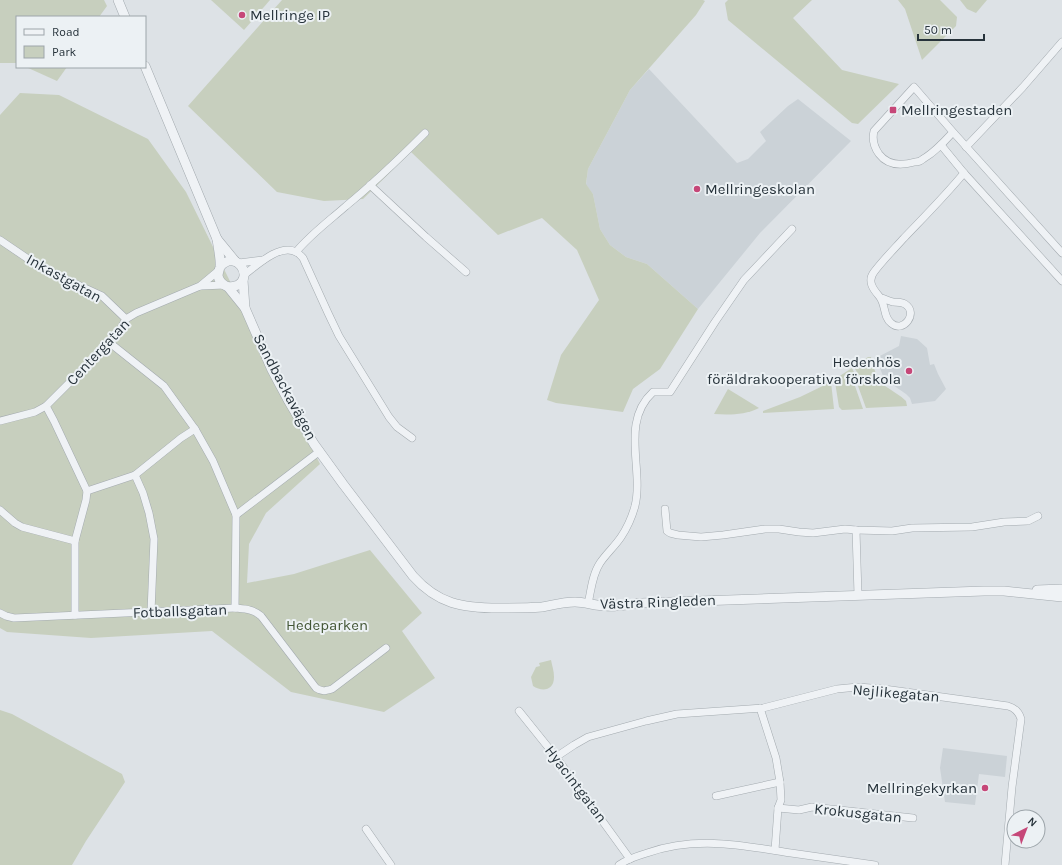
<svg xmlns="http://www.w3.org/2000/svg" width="1062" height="865" font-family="Karla,sans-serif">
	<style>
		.built { fill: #cbd2d7 }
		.green { fill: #c7cfbe }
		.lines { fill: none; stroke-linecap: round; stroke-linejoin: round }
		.minor-casing { stroke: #a3aaaf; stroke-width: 8 }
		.tertiary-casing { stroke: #a3aaaf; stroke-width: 10 }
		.minor { stroke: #eff2f5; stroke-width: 7 }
		.tertiary { stroke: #eff2f5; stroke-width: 9 }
		.poi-dot { fill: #c64778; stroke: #ecf1f4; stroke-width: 1.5 }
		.labels { text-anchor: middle; stroke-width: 4; stroke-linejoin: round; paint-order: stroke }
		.poi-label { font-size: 15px; fill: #27333b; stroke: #ecf1f4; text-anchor: start }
		.street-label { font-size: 15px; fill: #27333b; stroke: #ecf1f4 }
		.park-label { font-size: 15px; fill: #435635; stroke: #ecf1f4 }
	</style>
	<rect width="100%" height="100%" fill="#dde2e6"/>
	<g class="built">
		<polygon points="649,69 737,163 748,159 766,141 760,132 788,106 798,99 851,141 760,233 698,309 647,264 626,257 610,245 600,229 593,194 586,185 588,169 630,90"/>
		<polygon points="901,336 917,339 927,348 930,365 934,364 938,374 946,389 935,401 912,404 910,398 906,394 890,383 883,376 876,358 899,346"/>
		<polygon points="943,748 1007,756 1005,777 979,774 975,805 945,802 940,768"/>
	</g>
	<g class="green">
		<polygon points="0,0 104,0 107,6 99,17 17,17 17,63 0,63"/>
		<polygon points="211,0 270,0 244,30"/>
		<polygon points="282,0 703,0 705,1 696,15 630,90 588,169 586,184 593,194 600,229 610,245 626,257 647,264 698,309 660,369 633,389 623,412 556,403 547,400 561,355 599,300 577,250 542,218 498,235 411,152 363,199 324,201 277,192 188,106"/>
		<polygon points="728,0 812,0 793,18 842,70 899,84 858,124 852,123 728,20 725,3"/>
		<polygon points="898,0 940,0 957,17 956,26 922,60 905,9"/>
		<polygon points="960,0 987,0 976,13 967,9"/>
		<polygon points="26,67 67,67 57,81"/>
		<polygon points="20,93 59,95 148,139 186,192 320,464 266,513 249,544 247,583 294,574 370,550 422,613 402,631 435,678 384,712 291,692 212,631 91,638 7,632 0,628 0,115"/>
		<path d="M868 357H871C873 367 877 379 885 386 892 391 900 395 906 401L907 406 866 408 858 386 863 383 854 367Z"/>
		<polygon points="852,368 859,383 855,386 863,409 842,410 839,407 835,382 835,379"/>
		<polygon points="831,382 834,409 763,413 763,411 800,397"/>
		<path d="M728 389 759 408C745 415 729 415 714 414Z"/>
		<path d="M551 660C552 665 554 671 554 677 554 691 542 692 533 686L531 677 536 667 540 666 539 663Z"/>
		<polygon points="0,710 12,714 122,774 125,782 86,841 72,865 0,865"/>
	</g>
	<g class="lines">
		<g class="minor-casing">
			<g id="minor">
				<path d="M953 132C944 142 935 152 923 159 921 161 918 162 915 162 901 166 888 166 879 154 874 147 872 139 874 131L914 87 953 132 1062 253"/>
				<polyline points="941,145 964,173"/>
				<polyline points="966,147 1023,87 1062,42"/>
				<polyline points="370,185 426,237 466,272"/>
				<polyline points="0,240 43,269 102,296 126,319"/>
				<path d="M296 252C311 234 329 221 346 206 374 183 400 158 425 133"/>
				<polyline points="239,263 263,260"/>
				<path d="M244 275C256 266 280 243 296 252 299 253 301 256 303 258L328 313 339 336 389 417 397 427 412 438"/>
				<polyline points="201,286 224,285"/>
				<path d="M881 298C885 299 889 301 893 302 897 302 901 302 905 304 919 313 903 334 891 323 883 317 886 304 879 296 873 289 867 281 874 272 883 260 894 249 904 238 924 217 945 196 964 173L1062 281"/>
				<polyline points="110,343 164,386 195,429 213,461 236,515"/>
				<polyline points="46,406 54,421 87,491 86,500 75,541 75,615"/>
				<polyline points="0,421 35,412 46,406 117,335 126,319 136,313 200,286 218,271"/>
				<polyline points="135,475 143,493 149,513 154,539 151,612"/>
				<polyline points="87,491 135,475 181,438 195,429"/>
				<polyline points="665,509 667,531 670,533 678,535 701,537 723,535 765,529 779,529 799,532 813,533 845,529 856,530 892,531 912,528 972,527 1004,522 1028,521 1038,516"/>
				<polyline points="0,510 15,523 22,527 75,541"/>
				<polyline points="856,530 858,595"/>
				<path d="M588 604C591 591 592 575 600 563 606 554 615 546 621 537 627 528 632 517 635 506 644 469 620 422 653 392H670L715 322 744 280 792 229"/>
				<path d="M235 608C245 609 253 609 261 616L316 688C322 692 325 691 332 689L386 648"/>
				<polyline points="0,613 6,616 14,618 235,608 236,515 320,451"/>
				<polyline points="760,708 776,758 780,782 781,800 778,808 775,850"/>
				<polyline points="519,711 556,757 630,859"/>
				<path d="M556 757 574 745 588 737 646 721 677 714 763 708 837 689 858 687 884 689 1008 706C1015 708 1019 712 1021 719L1012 787 1005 865"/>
				<polyline points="716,796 780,782"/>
				<polyline points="778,808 799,810 812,807 913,818"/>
				<polyline points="366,829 391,865"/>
				<path d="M619 865C627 859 637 856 647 853 696 836 741 845 791 853 819 857 847 861 875 865"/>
			</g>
		</g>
		<g class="tertiary-casing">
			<g id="tertiary">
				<polyline points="118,0 125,17"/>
				<path d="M145 66 217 239C218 246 221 261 220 267 219 271 218 273 218 276 219 281 222 284 226 286 230 287 234 287 238 285 254 275 235 249 220 267"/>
				<polyline points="217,239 235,261"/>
				<polyline points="243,280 245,308"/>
				<path d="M228 287 245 308 272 370 288 400 314 444 343 484 413 576C438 604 462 608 499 608 513 608 527 608 542 607 553 605 564 602 575 602 585 602 596 606 606 606 618 607 630 604 642 603L984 591H1004L1062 597"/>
				<polyline points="1037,590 1062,589"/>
			</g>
		</g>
		<use href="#minor" class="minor"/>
		<use href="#tertiary" class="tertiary"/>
	</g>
	<g class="poi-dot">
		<circle cx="242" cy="15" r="4"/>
		<rect x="889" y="106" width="8" height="8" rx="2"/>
		<circle cx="697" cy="189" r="4"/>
		<circle cx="909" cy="371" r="4"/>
		<circle cx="985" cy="788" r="4"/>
	</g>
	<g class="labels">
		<g class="poi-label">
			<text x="250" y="20">Mellringe IP</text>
			<text x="901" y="115">Mellringestaden</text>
			<text x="705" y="194">Mellringeskolan</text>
			<text x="901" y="367" text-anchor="end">Hedenhös<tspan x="901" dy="17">föräldrakooperativa förskola</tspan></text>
			<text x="977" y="793" text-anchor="end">Mellringekyrkan</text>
		</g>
		<g class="street-label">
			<text transform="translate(64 278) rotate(29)" y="5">Inkastgatan</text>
			<text transform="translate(98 352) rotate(-47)" y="5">Centergatan</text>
			<text transform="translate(285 387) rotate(62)" y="5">Sandbackavägen</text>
			<text transform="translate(658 602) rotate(-2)" y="5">Västra Ringleden</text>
			<text transform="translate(180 611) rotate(-2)" y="5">Fotballsgatan</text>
			<text transform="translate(896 693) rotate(5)" y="5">Nejlikegatan</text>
			<text transform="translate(576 784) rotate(53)" y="5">Hyacintgatan</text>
			<text transform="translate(858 813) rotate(6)" y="5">Krokusgatan</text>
		</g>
		<g class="park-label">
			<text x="327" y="630">Hedeparken</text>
		</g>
	</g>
	<rect x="16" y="16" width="130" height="52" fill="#ecf1f4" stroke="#9da5aa"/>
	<rect x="24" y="29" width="20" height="6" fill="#eff2f5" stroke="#9da5aa"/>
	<text x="52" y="36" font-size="12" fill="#27333b">Road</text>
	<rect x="24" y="46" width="20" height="12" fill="#c7cfbe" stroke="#9da5aa"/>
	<text x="52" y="56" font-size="12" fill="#27333b">Park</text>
	<g transform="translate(1026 829) rotate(42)"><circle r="19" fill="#ecf1f4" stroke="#9da5aa"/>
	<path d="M0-3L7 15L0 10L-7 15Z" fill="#c64778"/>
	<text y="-6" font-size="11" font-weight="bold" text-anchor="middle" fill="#27333b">N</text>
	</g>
	<path d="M918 34v6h66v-6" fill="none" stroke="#27333b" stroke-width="2"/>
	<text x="924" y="34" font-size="12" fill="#27333b" stroke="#ecf1f4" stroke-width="3" paint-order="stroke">50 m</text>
</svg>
